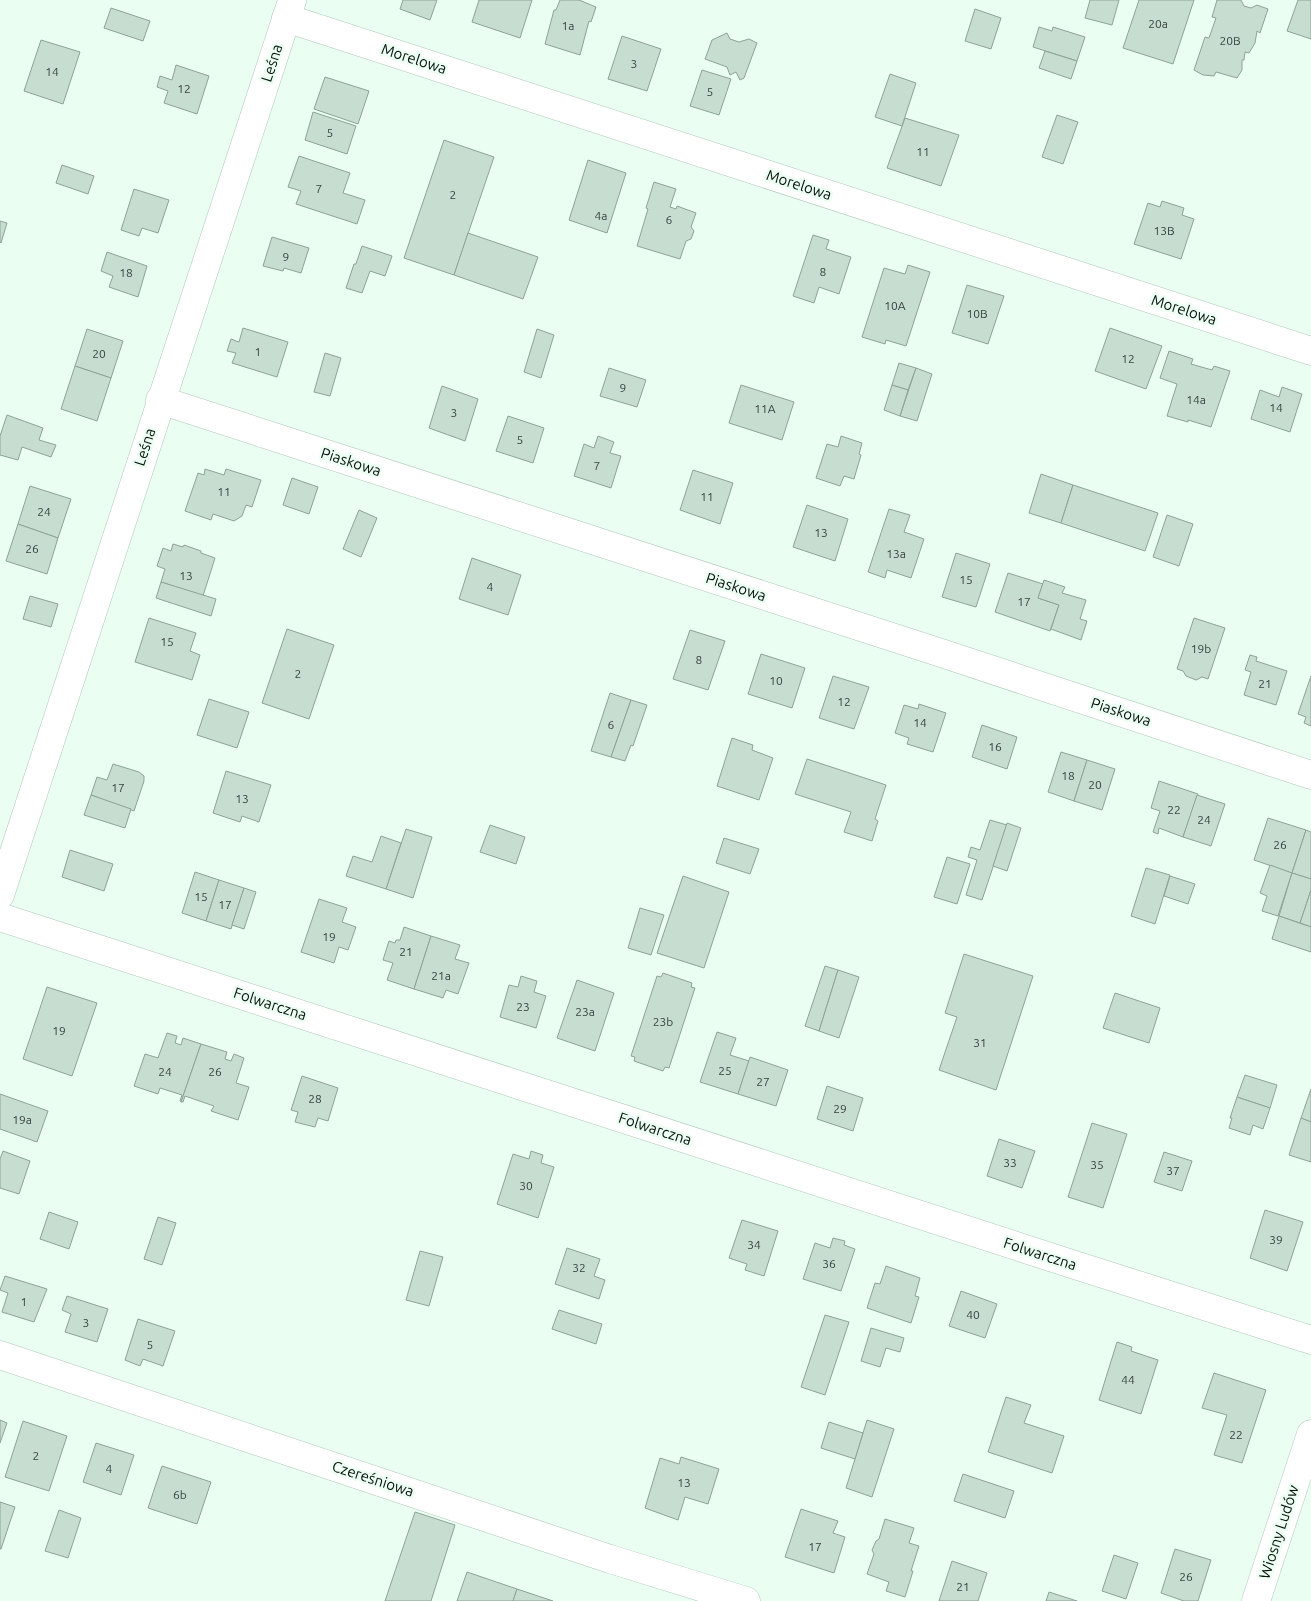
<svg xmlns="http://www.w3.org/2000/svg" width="1311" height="1601" font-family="Ubuntu,sans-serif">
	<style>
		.building { fill: #c6ddcf; stroke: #8da396 }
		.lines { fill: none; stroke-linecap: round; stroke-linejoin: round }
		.minor-casing { stroke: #afc6b8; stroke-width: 29 }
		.minor { stroke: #fff; stroke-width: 28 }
		.labels { text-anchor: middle; stroke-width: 5; stroke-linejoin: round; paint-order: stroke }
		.number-label { font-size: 12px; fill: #38433d }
		.street-label { font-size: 15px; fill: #09100c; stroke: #ebfef2 }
	</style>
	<rect width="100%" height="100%" fill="#ebfef2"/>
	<g class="building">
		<polygon points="403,0 437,0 430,20 400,9"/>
		<polygon points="479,0 532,0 520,38 472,22"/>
		<polygon points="560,0 579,0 596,7 591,22 589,21 580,55 545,44 554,10 556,10"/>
		<polygon points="1090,0 1119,0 1112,25 1085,18"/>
		<polygon points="1139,0 1194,0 1173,64 1123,48"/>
		<polygon points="1217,0 1241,0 1244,6 1251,8 1257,5 1268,9 1260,33 1257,31 1255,43 1249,53 1245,52 1244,60 1242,60 1242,70 1237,78 1216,72 1214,76 1203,75 1194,70 1205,37 1209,38 1216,18 1212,17"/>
		<polygon points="1298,0 1311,0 1311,39 1287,31"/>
		<polygon points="111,8 150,21 143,41 104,28"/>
		<polygon points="975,9 1001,18 991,49 965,41"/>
		<polygon points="1039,27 1052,31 1053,27 1085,37 1077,61 1033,47"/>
		<polygon points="727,33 730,39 739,42 749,39 757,43 744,78 740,80 736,72 730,75 727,67 705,59 712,40"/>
		<polygon points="622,36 661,49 647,91 608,79"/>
		<polygon points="41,40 80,52 63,104 24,91"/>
		<polygon points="1045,51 1077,61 1071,79 1039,68"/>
		<polygon points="176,65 209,76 197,114 164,103 168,91 157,87 160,76 172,80"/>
		<polygon points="702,70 731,79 719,115 690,106"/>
		<polygon points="890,74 916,83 902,126 875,117"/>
		<polygon points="325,77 369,91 358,124 314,109"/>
		<polygon points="313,112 356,126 347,154 305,140"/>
		<polygon points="1057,115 1078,122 1063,164 1042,157"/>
		<polygon points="905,118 959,135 941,186 887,168"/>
		<polygon points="444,140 494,157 454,275 404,258"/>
		<polygon points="299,156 350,173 343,193 365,200 357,224 296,204 301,191 288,187"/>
		<polygon points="588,160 626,173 607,233 569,220"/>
		<polygon points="62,165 94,176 88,194 56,183"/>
		<polygon points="654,182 676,189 670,207 676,209 677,206 696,213 691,227 694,231 691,239 686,241 680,259 637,246 648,209 646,208"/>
		<polygon points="134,189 169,200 158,233 142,228 139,236 121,230"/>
		<polygon points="1162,201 1184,208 1182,215 1194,219 1181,259 1134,244 1148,203 1160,207"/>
		<polygon points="0,221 7,223 1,243 0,242"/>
		<polygon points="468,233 538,257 523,299 454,275"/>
		<polygon points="813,235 829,240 826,249 851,257 839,294 819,287 814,303 793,296"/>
		<polygon points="272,237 309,248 301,273 284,268 283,271 263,266"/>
		<polygon points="362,246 392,256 385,276 370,271 362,293 346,288 354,264 356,264"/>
		<polygon points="107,252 147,266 138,297 109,287 113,276 101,271"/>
		<polygon points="908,265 930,272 906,346 886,340 885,344 862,337 884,268 905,274"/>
		<polygon points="967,285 1004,296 988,344 952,333"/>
		<polygon points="243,328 288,342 277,377 232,363 236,353 227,351 231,339 239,342"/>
		<polygon points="1110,328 1162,346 1146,389 1095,371"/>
		<polygon points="87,329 123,341 111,378 75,366"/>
		<polygon points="537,329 554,335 541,378 524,372"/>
		<polygon points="1169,351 1193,359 1191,364 1212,370 1214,366 1230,371 1211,427 1188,420 1188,422 1167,416 1177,384 1160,378"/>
		<polygon points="325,353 341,358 330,396 314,392"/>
		<polygon points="899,363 916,368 908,390 892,385"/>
		<polygon points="75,366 111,378 97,421 61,409"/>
		<polygon points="609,368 646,380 637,407 600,396"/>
		<polygon points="916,368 932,374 917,421 900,416"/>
		<polygon points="741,385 794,402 782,440 729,423"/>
		<polygon points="892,385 908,390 900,416 884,410"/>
		<polygon points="442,386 478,399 465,441 429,428"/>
		<polygon points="1282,387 1302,394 1290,432 1251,419 1260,390 1279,397"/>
		<polygon points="7,415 43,428 39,440 56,445 51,457 22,447 18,460 0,455 0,436"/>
		<polygon points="508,416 544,428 533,463 496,451"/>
		<polygon points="598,436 614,442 610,453 621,456 611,488 574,476 584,444 594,448"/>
		<polygon points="841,436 862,443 859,454 861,455 854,479 844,476 840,486 816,478 827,444 838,447"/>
		<polygon points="205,469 224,475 226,469 261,480 252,507 246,505 242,516 234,521 213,514 211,520 185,511 198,473 204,475"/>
		<polygon points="693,470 733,483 720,524 680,510"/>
		<polygon points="1041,474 1073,485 1061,523 1029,513"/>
		<polygon points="292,478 318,487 309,514 283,505"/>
		<polygon points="1073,485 1158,513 1145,551 1061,523"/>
		<polygon points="30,486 71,499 58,538 18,524"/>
		<polygon points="807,505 848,519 835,561 793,547"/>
		<polygon points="889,509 910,515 904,532 924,539 911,578 887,570 885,578 868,572"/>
		<polygon points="359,510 377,518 361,557 343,549"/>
		<polygon points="1167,515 1193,524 1179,566 1153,557"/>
		<polygon points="18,524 58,538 47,574 6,561"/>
		<polygon points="173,544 183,547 184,545 201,551 201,553 215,558 203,596 161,582 165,569 157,566 163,548 171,551"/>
		<polygon points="956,553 990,564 976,607 942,597"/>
		<polygon points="472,558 521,575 508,615 459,599"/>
		<polygon points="1008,573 1043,584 1038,598 1059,605 1050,631 995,612"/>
		<polygon points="1044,580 1065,587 1062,593 1086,600 1080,619 1087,621 1081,640 1051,629 1059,605 1038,598"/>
		<polygon points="161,582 216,599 211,616 156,598"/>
		<polygon points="30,596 58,604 51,627 23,619"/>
		<polygon points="149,618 196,633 190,651 200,655 192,680 135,662"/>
		<polygon points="1194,618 1225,628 1208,679 1202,677 1196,680 1186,676 1183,671 1177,669"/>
		<polygon points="287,629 334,645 309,719 262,703"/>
		<polygon points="690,630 725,641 708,690 673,679"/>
		<polygon points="761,654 805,668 792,708 748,694"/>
		<polygon points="1250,655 1257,657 1256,661 1287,671 1276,705 1244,695 1251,672 1245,670"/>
		<polygon points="833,676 869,687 854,729 819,718"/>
		<polygon points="1311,676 1311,726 1304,723 1306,717 1298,714"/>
		<polygon points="610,693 631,700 611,757 591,751"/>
		<polygon points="209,699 249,712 237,748 197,735"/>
		<polygon points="631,700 647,705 633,746 631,745 625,761 611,757"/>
		<polygon points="919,704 946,713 933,752 907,744 909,738 895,733 904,705 918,709"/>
		<polygon points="982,725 1017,737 1007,769 972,757"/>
		<polygon points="732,738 753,745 752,750 773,758 759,800 717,786"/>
		<polygon points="1061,752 1087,760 1074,801 1048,792"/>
		<polygon points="807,759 886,785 875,819 878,821 872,841 844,832 851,812 795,794"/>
		<polygon points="1087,760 1115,769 1102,810 1074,801"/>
		<polygon points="113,764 139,772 144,776 144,781 134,811 91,795 97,777 107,780"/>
		<polygon points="226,771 271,785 259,822 242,816 240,822 213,813"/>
		<polygon points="1159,781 1198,794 1183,837 1159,828 1158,834 1153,832 1160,811 1151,808"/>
		<polygon points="91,795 131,809 125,828 84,815"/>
		<polygon points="1197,795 1225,804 1211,846 1183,837"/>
		<polygon points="1268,818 1306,830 1292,873 1254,860"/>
		<polygon points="990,820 1007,825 982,900 966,895 977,860 968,857 971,847 980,850"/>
		<polygon points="1007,823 1021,828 1007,871 993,866"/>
		<polygon points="490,825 525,837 516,864 480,852"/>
		<polygon points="406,829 432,837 413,898 386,889"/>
		<polygon points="1306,830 1311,832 1311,879 1292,873"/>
		<polygon points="381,836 401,843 386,889 346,876 353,856 372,862"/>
		<polygon points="724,838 759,849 750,874 716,863"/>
		<polygon points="70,850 113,864 104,891 62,877"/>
		<polygon points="947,857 970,864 957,904 934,897"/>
		<polygon points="1270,865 1292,873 1278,916 1262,911 1267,896 1260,893"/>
		<polygon points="1146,868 1170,875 1155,924 1131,916"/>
		<polygon points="195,872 219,880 206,921 182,913"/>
		<polygon points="1292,873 1311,879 1311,890 1300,923 1279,916"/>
		<polygon points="683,876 729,892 704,968 657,953"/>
		<polygon points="1170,876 1195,884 1188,904 1164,896"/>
		<polygon points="219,880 244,888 231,929 206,921"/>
		<polygon points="244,888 256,892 244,929 232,925"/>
		<polygon points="1311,890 1311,927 1300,923"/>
		<polygon points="319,899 347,908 342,922 356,927 348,950 339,947 334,963 301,952"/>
		<polygon points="640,908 664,915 651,955 628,948"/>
		<polygon points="1279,916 1311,927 1311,952 1272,939"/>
		<polygon points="404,927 431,936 414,989 387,980 393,963 383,960 389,941 395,943 396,940 400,940"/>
		<polygon points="431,936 460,945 455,959 469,963 458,994 446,990 443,998 414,989"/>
		<polygon points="964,954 1033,976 996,1090 939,1070 957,1017 945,1013"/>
		<polygon points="825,966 838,970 819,1031 805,1026"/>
		<polygon points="838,970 859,977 839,1038 819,1031"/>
		<polygon points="663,973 692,983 691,987 695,988 669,1068 665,1067 663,1071 634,1061 635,1057 631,1056 657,976 661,977"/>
		<polygon points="521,976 537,981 534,992 546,996 536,1028 500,1017 509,985 518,987"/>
		<polygon points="577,980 614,993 595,1051 557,1038"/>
		<polygon points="47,987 97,1003 72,1076 23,1059"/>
		<polygon points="1115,993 1160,1008 1149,1043 1103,1028"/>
		<polygon points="717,1032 736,1038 730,1055 749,1061 738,1094 700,1082"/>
		<polygon points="167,1033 177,1036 175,1043 181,1045 183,1038 201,1044 181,1102 180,1101 182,1095 160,1088 158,1094 134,1086 145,1054 158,1058"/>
		<polygon points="201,1044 227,1052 225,1059 231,1061 234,1054 244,1058 236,1083 249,1087 238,1120 211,1111 214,1106 185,1096 183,1102 181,1102"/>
		<polygon points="750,1057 788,1070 776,1106 738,1094"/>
		<polygon points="1245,1075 1277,1085 1270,1108 1237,1097"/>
		<polygon points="302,1076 338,1088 328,1121 318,1118 315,1127 295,1122 298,1112 291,1110"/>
		<polygon points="827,1086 863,1098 853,1131 817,1119"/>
		<polygon points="1311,1089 1311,1122 1301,1118"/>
		<polygon points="0,1094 48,1111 37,1142 0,1129"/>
		<polygon points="1237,1097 1270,1108 1263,1129 1253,1125 1250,1135 1229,1128 1232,1118 1230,1118"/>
		<polygon points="1301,1118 1311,1122 1311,1162 1289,1155"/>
		<polygon points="1092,1123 1127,1134 1103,1208 1068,1197"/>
		<polygon points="999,1139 1035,1151 1022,1188 987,1176"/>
		<polygon points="3,1151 30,1161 19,1194 0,1188 0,1159"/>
		<polygon points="531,1151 543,1155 541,1163 554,1167 538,1218 497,1204 513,1154 529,1159"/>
		<polygon points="1164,1152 1192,1161 1182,1191 1154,1182"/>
		<polygon points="1265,1210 1303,1222 1287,1271 1250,1258"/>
		<polygon points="49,1212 78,1222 69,1249 40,1239"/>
		<polygon points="158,1217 176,1223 162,1265 144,1259"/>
		<polygon points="742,1220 778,1231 764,1276 745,1270 747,1264 729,1258"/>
		<polygon points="833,1238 845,1241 844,1245 855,1249 841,1291 803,1279 815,1243 830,1248"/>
		<polygon points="567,1248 600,1259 594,1276 605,1280 599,1299 555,1284"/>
		<polygon points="420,1251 443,1257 429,1306 406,1300"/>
		<polygon points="886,1266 920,1278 915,1296 919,1297 911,1323 867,1308 875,1283 880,1284"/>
		<polygon points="5,1276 47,1289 34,1322 2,1312 8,1293 0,1290"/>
		<polygon points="961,1291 997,1304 985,1338 949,1326"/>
		<polygon points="67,1296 108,1309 97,1342 65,1332 71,1314 62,1310"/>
		<polygon points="559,1310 602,1324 596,1344 552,1329"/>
		<polygon points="825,1315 849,1322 825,1395 801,1387"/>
		<polygon points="138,1319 175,1331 163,1366 143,1359 140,1366 125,1360"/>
		<polygon points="871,1328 904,1338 900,1352 886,1348 880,1367 861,1361"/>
		<polygon points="1117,1342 1132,1347 1131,1351 1158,1360 1141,1414 1099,1400"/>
		<polygon points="1214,1373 1266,1390 1242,1463 1214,1455 1227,1415 1202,1408"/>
		<polygon points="1006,1397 1031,1405 1024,1423 1064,1436 1052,1473 988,1452"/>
		<polygon points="0,1420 7,1423 0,1443"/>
		<polygon points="867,1420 894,1429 872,1497 846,1488"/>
		<polygon points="23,1421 67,1436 49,1491 5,1477"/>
		<polygon points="829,1422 863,1433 855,1459 821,1448"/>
		<polygon points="96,1443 134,1455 121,1495 83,1482"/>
		<polygon points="681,1457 719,1469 708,1504 685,1497 678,1520 645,1508 660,1458 679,1464"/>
		<polygon points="162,1466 211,1482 197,1524 148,1508"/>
		<polygon points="963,1474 1014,1491 1005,1518 954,1501"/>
		<polygon points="0,1502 15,1507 1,1549 0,1549"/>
		<polygon points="801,1509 838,1521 833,1533 845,1537 834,1573 785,1557"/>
		<polygon points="59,1510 81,1518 68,1558 45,1551"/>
		<polygon points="415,1512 455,1525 431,1601 385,1601"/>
		<polygon points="885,1519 914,1528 909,1543 919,1546 911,1571 913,1571 905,1597 886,1591 889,1582 867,1574 874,1554 872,1550 876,1541 879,1539"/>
		<polygon points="1175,1549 1211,1560 1198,1601 1184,1601 1161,1593"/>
		<polygon points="1114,1555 1138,1563 1126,1599 1102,1591"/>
		<polygon points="952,1561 987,1573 978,1601 939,1601"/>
		<polygon points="467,1572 517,1589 513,1601 457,1601"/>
		<polygon points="517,1589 553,1601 513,1601"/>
		<polygon points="1049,1592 1077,1601 1046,1601"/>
	</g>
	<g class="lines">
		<g class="minor-casing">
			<g id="minor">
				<polyline points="286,18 1311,351"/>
				<polyline points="160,400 932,650 1311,775"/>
				<polyline points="0,895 292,1"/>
				<polyline points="0,917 1078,1266 1311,1340"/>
				<polyline points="0,1355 610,1559 746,1601"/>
				<polyline points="1256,1601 1311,1434"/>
			</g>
		</g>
		<use href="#minor" class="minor"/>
	</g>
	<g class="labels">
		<g class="number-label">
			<text x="1158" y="28">20a</text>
			<text x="568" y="30">1a</text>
			<text x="1230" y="45">20B</text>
			<text x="634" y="68">3</text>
			<text x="52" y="76">14</text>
			<text x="184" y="93">12</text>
			<text x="710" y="96">5</text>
			<text x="330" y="137">5</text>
			<text x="923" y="156">11</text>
			<text x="319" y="193">7</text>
			<text x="453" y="199">2</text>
			<text x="601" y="220">4a</text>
			<text x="669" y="224">6</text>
			<text x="1164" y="235">13B</text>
			<text x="286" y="261">9</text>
			<text x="823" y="276">8</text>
			<text x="126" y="277">18</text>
			<text x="895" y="310">10A</text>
			<text x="977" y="318">10B</text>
			<text x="258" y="356">1</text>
			<text x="99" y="358">20</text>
			<text x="1128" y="363">12</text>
			<text x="623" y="392">9</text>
			<text x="1196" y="404">14a</text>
			<text x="1276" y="412">14</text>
			<text x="765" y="413">11A</text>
			<text x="454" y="417">3</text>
			<text x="520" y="444">5</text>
			<text x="597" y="470">7</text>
			<text x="224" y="496">11</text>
			<text x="707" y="501">11</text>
			<text x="44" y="516">24</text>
			<text x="821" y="537">13</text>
			<text x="32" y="553">26</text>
			<text x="896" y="558">13a</text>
			<text x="186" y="580">13</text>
			<text x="966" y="584">15</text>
			<text x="490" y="591">4</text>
			<text x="1024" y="606">17</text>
			<text x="167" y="646">15</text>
			<text x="1201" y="653">19b</text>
			<text x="699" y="664">8</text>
			<text x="298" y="678">2</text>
			<text x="776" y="685">10</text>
			<text x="1265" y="688">21</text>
			<text x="844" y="706">12</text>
			<text x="920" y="727">14</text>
			<text x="611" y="729">6</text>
			<text x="995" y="751">16</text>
			<text x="1068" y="780">18</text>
			<text x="1095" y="789">20</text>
			<text x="118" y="792">17</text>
			<text x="242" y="803">13</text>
			<text x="1174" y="814">22</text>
			<text x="1204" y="824">24</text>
			<text x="1280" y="849">26</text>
			<text x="201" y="901">15</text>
			<text x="225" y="909">17</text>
			<text x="329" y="941">19</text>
			<text x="406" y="956">21</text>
			<text x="441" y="980">21a</text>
			<text x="523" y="1011">23</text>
			<text x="585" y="1016">23a</text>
			<text x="663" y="1026">23b</text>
			<text x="59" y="1035">19</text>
			<text x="980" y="1047">31</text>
			<text x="725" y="1075">25</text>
			<text x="165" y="1076">24</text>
			<text x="215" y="1076">26</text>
			<text x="763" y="1086">27</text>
			<text x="315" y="1103">28</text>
			<text x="840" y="1113">29</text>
			<text x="22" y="1124">19a</text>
			<text x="1010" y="1167">33</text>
			<text x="1097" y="1169">35</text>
			<text x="1173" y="1175">37</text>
			<text x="526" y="1190">30</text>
			<text x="1276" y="1244">39</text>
			<text x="754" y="1249">34</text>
			<text x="829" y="1268">36</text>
			<text x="579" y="1272">32</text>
			<text x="24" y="1306">1</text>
			<text x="973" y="1319">40</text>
			<text x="86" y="1327">3</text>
			<text x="150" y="1349">5</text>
			<text x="1128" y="1384">44</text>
			<text x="1236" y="1439">22</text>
			<text x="36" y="1460">2</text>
			<text x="109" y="1473">4</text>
			<text x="684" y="1487">13</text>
			<text x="180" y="1499">6b</text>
			<text x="815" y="1551">17</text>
			<text x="1186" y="1581">26</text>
			<text x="963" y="1591">21</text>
		</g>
		<g class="street-label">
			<text transform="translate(414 59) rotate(18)" y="5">Morelowa</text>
			<text transform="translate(272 63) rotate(-72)" y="5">Leśna</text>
			<text transform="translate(799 185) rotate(18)" y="5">Morelowa</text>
			<text transform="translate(1184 310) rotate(18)" y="5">Morelowa</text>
			<text transform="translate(145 447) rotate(-72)" y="5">Leśna</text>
			<text transform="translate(351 462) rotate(18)" y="5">Piaskowa</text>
			<text transform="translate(736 587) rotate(18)" y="5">Piaskowa</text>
			<text transform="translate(1121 712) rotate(18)" y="5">Piaskowa</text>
			<text transform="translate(270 1004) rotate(18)" y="5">Folwarczna</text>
			<text transform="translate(655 1129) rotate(18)" y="5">Folwarczna</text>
			<text transform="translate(1040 1254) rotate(18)" y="5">Folwarczna</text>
			<text transform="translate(373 1479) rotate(18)" y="5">Czereśniowa</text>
			<text transform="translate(1279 1532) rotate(-72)" y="5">Wiosny Ludów</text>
		</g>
	</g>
</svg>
